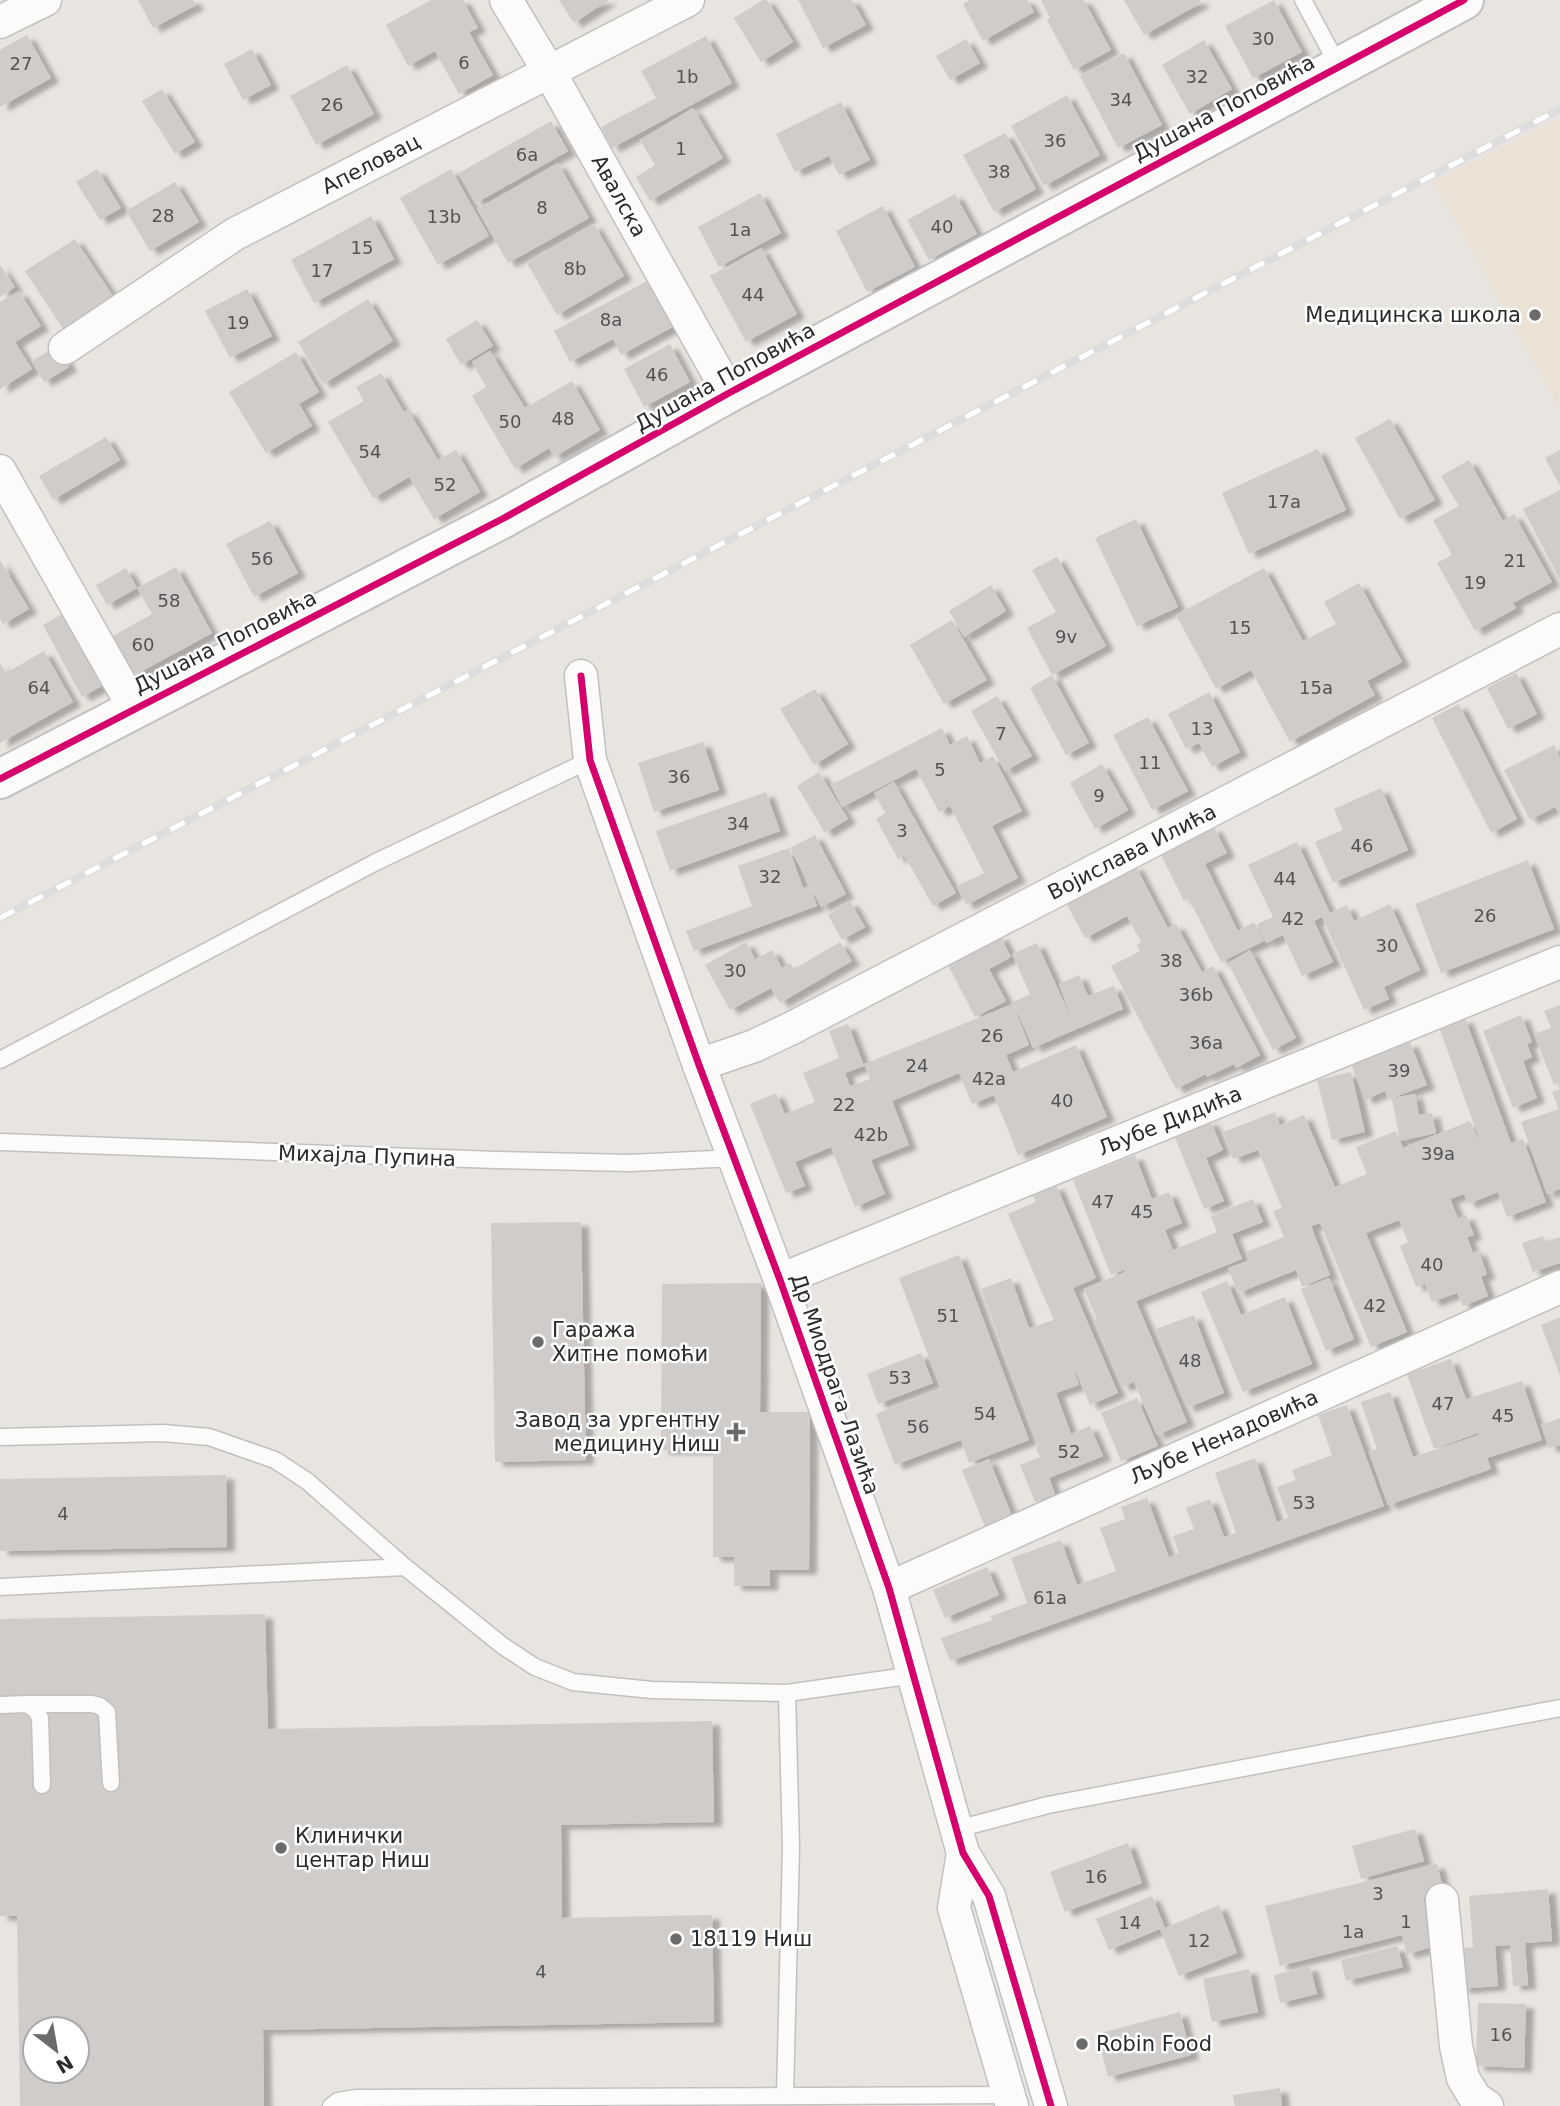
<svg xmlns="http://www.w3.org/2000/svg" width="1560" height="2106" font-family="'DejaVu Sans',sans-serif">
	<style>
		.education { fill: #ebe2d5 }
		.building { fill: #cfccca; fill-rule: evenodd; filter: url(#shadow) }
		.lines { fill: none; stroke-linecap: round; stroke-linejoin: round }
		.service-casing { stroke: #c2c1c1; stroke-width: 19 }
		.minor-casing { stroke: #c2c1c1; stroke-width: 35 }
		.tertiary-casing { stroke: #c2c1c1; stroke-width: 42 }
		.service { stroke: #fcfbfa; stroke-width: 16 }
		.minor { stroke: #fcfbfa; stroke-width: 32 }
		.tertiary { stroke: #fcfbfa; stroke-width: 38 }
		.rail-casing { stroke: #deddde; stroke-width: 8 }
		.rail { stroke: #fff; stroke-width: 5; stroke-dasharray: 16; stroke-linecap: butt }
		.cycleway-casing { stroke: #fff; stroke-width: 11 }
		.cycleway { stroke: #d6006c; stroke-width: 7 }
		.poi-dot { fill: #6c6b6a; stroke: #fff; stroke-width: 2.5 }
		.labels { text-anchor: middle; stroke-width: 5; stroke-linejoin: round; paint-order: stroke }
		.number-label { font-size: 18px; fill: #545353 }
		.street-label { font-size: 21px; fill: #2a2a2a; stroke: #fff }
		.poi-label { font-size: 21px; fill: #2a2a2a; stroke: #fff; text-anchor: start }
	</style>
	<defs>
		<filter id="shadow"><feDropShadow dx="8" dy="4.5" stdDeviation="2" flood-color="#0004"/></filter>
	</defs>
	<rect width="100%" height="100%" fill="#e8e4e0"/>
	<polygon class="education" points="1560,119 1560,408 1433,181"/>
	<g class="building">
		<polygon points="138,0 193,0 196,5 153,28"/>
		<polygon points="431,0 463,0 478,28 469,32 493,75 459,94 435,51 408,66 386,25"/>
		<polygon points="559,0 609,0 574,23"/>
		<polygon points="763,0 767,0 793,42 761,62 734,18"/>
		<polygon points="798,0 852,0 866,25 823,48"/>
		<polygon points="970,0 1027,0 1034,12 983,41 963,4"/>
		<polygon points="1041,0 1084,0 1111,50 1074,70 1047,20 1050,18"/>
		<polygon points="1124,0 1200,0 1201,3 1144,35"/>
		<polygon points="1274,0 1302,52 1253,78 1225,26"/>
		<polygon points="27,35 51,78 0,107 0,50"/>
		<polygon points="706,36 732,83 612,148 601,127 656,98 641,71"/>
		<polygon points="966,39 980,63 950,80 936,56"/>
		<polygon points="1204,40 1232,89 1190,114 1162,65"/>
		<polygon points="252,49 271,85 243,100 224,64"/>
		<polygon points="1124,53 1162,125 1118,148 1080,76"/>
		<polygon points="347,65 374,114 316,145 290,96"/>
		<polygon points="162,89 195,142 175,154 142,101"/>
		<polygon points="1067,95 1100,155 1044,186 1011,126"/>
		<polygon points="841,102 870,160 839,175 829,156 795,172 776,134"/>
		<polygon points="693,108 723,158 650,201 636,177 655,165 640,140"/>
		<polygon points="551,121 568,151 476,203 459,173"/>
		<polygon points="1005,133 1036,189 994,212 963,155"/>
		<polygon points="558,163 589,218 508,263 477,209"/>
		<polygon points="97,169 121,208 100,220 76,182"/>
		<polygon points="451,169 489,236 438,265 400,198"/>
		<polygon points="175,182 199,222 150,251 126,211"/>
		<polygon points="760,193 781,233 719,267 698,227"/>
		<polygon points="955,194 977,234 929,260 907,220"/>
		<polygon points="883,206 915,267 867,292 836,231"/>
		<polygon points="371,216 394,259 314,303 291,260"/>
		<polygon points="594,224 624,276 557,315 527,263"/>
		<polygon points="75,239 119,305 69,338 25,271"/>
		<polygon points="761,248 797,314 746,342 710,276"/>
		<polygon points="0,265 15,287 0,297"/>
		<polygon points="651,279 676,325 621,355 613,339 570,362 554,331"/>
		<polygon points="247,289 272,336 230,358 205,311"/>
		<polygon points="19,291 41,326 15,342 32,369 0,389 0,302"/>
		<polygon points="368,299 393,341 323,384 298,342"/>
		<polygon points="477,320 493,346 461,365 446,339"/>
		<polygon points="670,344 690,382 644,407 624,369"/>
		<polygon points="57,346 69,367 44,382 32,361"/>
		<polygon points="490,351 525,408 572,381 600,430 554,457 549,448 515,469 472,396 486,387 472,362"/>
		<polygon points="296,352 319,392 299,404 312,426 266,453 229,392"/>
		<polygon points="381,373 404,412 408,410 438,460 456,450 480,492 434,519 409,477 373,498 328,422 364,401 356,387"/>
		<polygon points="1390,419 1435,500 1400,519 1355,438"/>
		<polygon points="106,437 120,460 53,500 39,476"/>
		<polygon points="1318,449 1346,510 1249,554 1222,493"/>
		<polygon points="1560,450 1560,486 1545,458"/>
		<polygon points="1469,460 1503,521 1514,514 1552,582 1513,603 1516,608 1475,631 1437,563 1452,555 1433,520 1459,506 1441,476"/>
		<polygon points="1560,490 1560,580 1523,509"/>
		<polygon points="1136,519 1178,607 1137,626 1095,538"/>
		<polygon points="270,521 298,573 254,597 226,544"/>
		<polygon points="1057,557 1106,646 1052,675 1027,628 1056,612 1032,570"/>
		<polygon points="0,560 29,609 3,624 0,619"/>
		<polygon points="176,567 212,633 135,675 113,636 152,614 137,588"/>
		<polygon points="126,568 137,588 107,605 96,585"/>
		<polygon points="1264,568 1303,641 1336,624 1324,602 1359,583 1402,662 1367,681 1375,695 1290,742 1251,670 1216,689 1176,615"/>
		<polygon points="991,585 1006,611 964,637 949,611"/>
		<polygon points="69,610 109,682 82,697 43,625"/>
		<polygon points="952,620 987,680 944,704 910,645"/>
		<polygon points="44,651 73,702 0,743 0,663 6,673"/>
		<polygon points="1516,673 1537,714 1508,729 1487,688"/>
		<polygon points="1052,675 1089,743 1066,755 1030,688"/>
		<polygon points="815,689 848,744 814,765 780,709"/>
		<polygon points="1209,692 1240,752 1212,767 1199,743 1186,749 1168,714"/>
		<polygon points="997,696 1032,756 1005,771 971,711"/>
		<polygon points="1459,704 1517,819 1491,833 1432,718"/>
		<polygon points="1148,717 1188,791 1152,810 1113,735"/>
		<polygon points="942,728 950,745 967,736 980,763 993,756 1022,811 992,826 1018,878 966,905 957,886 984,873 950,806 939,812 916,769 842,807 831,785"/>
		<polygon points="703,742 719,790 654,812 638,763"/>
		<polygon points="1554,745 1560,757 1560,816 1555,807 1530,820 1504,770"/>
		<polygon points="1102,764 1128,810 1095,829 1070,783"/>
		<polygon points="819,772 848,819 825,833 797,786"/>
		<polygon points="894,782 956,893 933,906 904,855 898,859 876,819 885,813 874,793"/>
		<polygon points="1381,788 1408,850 1333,883 1315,842 1343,830 1334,809"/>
		<polygon points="766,792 780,831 670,871 656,831"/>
		<polygon points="1214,827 1227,853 1205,864 1238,931 1254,922 1264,941 1221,962 1189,899 1184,901 1160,853"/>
		<polygon points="815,835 846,894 821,907 790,848"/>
		<polygon points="1297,842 1330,913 1347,905 1354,921 1390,904 1420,970 1384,987 1389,999 1364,1010 1322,917 1314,921 1333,962 1302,976 1283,935 1266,943 1257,924 1273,917 1248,865"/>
		<polygon points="789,848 803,888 810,886 817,906 694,951 686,931 752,906 738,866"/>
		<polygon points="1528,860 1554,929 1441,973 1415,904"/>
		<polygon points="1135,865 1168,928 1176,924 1202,972 1213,966 1260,1055 1236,1068 1234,1064 1207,1077 1206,1074 1176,1089 1111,966 1140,951 1137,945 1141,942 1127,916 1085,938 1065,901"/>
		<polygon points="850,901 865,927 842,940 828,915"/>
		<polygon points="1000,935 1011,957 989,969 1006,1001 975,1017 947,963"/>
		<polygon points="746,942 755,959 772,950 782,968 790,963 794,969 840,942 852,961 780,1003 771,988 730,1010 705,965"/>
		<polygon points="1037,943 1071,1018 1059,984 1079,975 1088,996 1114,986 1123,1009 1033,1048 1013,1002 1030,994 1012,954"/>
		<polygon points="1250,950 1296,1038 1273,1050 1228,963"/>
		<polygon points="1013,1004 1029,1045 1006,1055 1013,1072 1076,1045 1107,1117 1018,1155 994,1095 972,1104 959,1073 892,1101 909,1145 871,1160 885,1194 855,1207 831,1147 795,1162 805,1186 786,1193 750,1104 776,1093 785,1114 815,1102 803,1073 839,1058 829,1031 848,1024 864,1066 845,1073 850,1086 870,1079 864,1064"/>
		<polygon points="1560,1005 1560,1083 1554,1085 1534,1034 1551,1028 1544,1011"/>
		<polygon points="1521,1015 1532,1042 1527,1044 1532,1057 1523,1061 1537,1098 1513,1108 1483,1031"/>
		<polygon points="1465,1018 1511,1143 1523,1139 1546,1202 1507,1217 1498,1192 1468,1204 1464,1194 1450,1199 1458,1218 1466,1215 1474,1235 1467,1237 1473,1253 1478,1250 1487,1274 1481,1277 1488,1296 1463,1306 1457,1293 1432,1302 1425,1284 1416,1287 1400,1246 1408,1242 1399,1220 1366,1233 1407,1332 1371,1347 1320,1223 1311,1226 1330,1275 1302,1287 1296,1270 1238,1293 1228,1268 1250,1260 1246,1252 1284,1237 1273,1211 1282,1208 1258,1150 1233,1159 1223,1132 1275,1112 1280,1125 1304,1115 1335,1187 1367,1174 1356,1147 1396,1131 1403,1148 1470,1121 1482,1147 1439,1027"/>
		<polygon points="1410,1042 1427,1085 1392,1098 1415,1094 1419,1115 1432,1113 1436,1133 1400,1141 1392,1098 1388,1100 1385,1091 1365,1100 1350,1061 1369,1053 1371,1058"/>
		<polygon points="1351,1072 1365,1132 1332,1140 1317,1080"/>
		<polygon points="1560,1089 1560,1189 1547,1194 1521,1122 1559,1109 1552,1092"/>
		<polygon points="1210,1120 1223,1150 1206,1158 1224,1201 1204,1209 1174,1135"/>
		<polygon points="1135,1155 1152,1199 1169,1192 1182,1223 1165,1230 1173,1250 1217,1232 1211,1216 1253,1199 1263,1222 1232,1234 1242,1259 1136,1301 1187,1422 1157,1435 1134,1382 1122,1387 1094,1320 1097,1319 1084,1289 1125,1272 1124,1270 1111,1275 1073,1180"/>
		<polygon points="1056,1185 1096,1278 1073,1288 1118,1393 1090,1405 1071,1361 1079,1385 1056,1393 1071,1434 1090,1426 1103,1456 1049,1478 1055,1494 1035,1502 1020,1465 1040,1457 1036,1448 1038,1447 981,1289 1011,1278 1029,1328 1054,1320 1008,1214 1036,1202 1033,1196"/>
		<polygon points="581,1222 586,1460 495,1462 491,1223"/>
		<polygon points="1543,1236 1545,1242 1560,1237 1560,1263 1533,1272 1522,1243"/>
		<polygon points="959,1255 1029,1440 969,1463 961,1440 895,1465 876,1414 941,1389 899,1278"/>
		<polygon points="1329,1278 1354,1339 1326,1351 1301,1289"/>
		<polygon points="1227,1281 1241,1315 1285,1297 1312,1364 1243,1392 1201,1292"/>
		<polygon points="761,1283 760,1412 810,1412 809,1570 770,1570 770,1586 734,1586 734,1557 713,1557 713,1450 661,1450 662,1284"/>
		<polygon points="1194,1315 1224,1393 1187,1408 1156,1329"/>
		<polygon points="1560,1317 1560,1376 1541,1325"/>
		<polygon points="921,1353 933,1383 878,1404 867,1374"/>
		<polygon points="1451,1359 1466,1399 1522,1381 1542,1440 1487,1458 1491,1469 1388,1505 1369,1452 1377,1449 1361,1402 1390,1392 1413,1457 1479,1435 1478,1433 1434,1449 1407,1374"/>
		<polygon points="1137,1398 1158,1446 1121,1461 1101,1413"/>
		<polygon points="1347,1405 1384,1506 950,1661 941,1638 992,1620 991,1616 1027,1603 1011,1558 1061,1540 1077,1585 1116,1571 1100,1528 1125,1519 1121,1507 1147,1498 1169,1557 1179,1553 1173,1536 1194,1529 1186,1508 1210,1499 1224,1537 1236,1533 1215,1473 1255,1458 1277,1522 1288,1518 1277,1487 1296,1480 1292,1470 1332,1455 1318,1415"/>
		<polygon points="1560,1418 1560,1445 1549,1448 1541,1425"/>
		<polygon points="989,1459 1012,1516 985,1527 962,1470"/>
		<polygon points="226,1475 227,1547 0,1551 0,1479"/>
		<polygon points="987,1567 999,1595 945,1618 933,1590"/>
		<path d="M265 1614 268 1729 712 1721 714 1822 561 1825 562 1918 712 1915 714 2022 263 2030 264 2106H20L17 1916H0V1619ZM35 2029H77V2071H35Z"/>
		<polygon points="1415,1829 1424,1861 1361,1879 1352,1846"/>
		<polygon points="1128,1843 1142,1883 1065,1912 1050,1872"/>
		<polygon points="1437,1864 1444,1893 1423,1898 1435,1946 1407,1954 1402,1935 1280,1966 1265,1906"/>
		<polygon points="1548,1889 1552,1941 1525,1943 1528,1985 1513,1986 1510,1945 1495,1946 1498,1986 1461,1989 1457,1949 1473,1947 1469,1896"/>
		<polygon points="1152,1896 1165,1928 1219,1905 1237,1953 1179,1976 1160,1929 1109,1950 1096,1919"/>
		<polygon points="1397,1946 1403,1967 1346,1981 1341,1960"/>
		<polygon points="1310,1966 1317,1994 1280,2003 1274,1975"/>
		<polygon points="1249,1969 1258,2012 1212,2022 1203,1979"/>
		<polygon points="1478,2003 1526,2004 1524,2068 1476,2066"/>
		<polygon points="1180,2012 1191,2055 1108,2077 1097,2034"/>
		<polygon points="1280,2088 1282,2106 1235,2106 1233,2095"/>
	</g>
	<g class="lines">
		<g class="service-casing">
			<g id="service">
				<polyline points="1303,0 1339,67"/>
				<polyline points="0,1060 376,862 590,760"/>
				<polyline points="0,1142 496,1160 630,1163 735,1158"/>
				<polyline points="0,1437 163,1433 209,1437 275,1460 307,1481 405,1567 503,1646 535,1667 573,1682 652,1690 787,1693 914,1675"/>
				<polyline points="0,1587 405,1567"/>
				<polyline points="0,1705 27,1704"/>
				<polyline points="42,1785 40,1718 36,1710 27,1704 92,1704 100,1706 107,1712 111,1783"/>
				<polyline points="957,1829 1048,1805 1560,1708"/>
				<polyline points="785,2096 791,1847 787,1693"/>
				<polyline points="331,2106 338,2101 356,2098 1009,2095"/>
			</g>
		</g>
		<g class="minor-casing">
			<g id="minor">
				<polyline points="506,0 550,73 729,393"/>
				<polyline points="0,22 45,0"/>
				<polyline points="65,348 235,234 688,0"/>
				<polyline points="0,471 134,708"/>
				<polyline points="581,676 590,760 699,1065 780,1280 889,1588 963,1853 989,1896 1051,2106"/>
				<polyline points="699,1065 754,1046 792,1028 1560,629"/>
				<polyline points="780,1280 1560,962"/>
				<polyline points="889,1588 1560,1287"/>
				<polyline points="963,1853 954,1908 1012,2106"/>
				<polyline points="1442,1900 1456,2046 1463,2078 1475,2098 1487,2106"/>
			</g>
		</g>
		<g class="tertiary-casing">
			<polyline id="tertiary" points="0,779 504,518 729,393 1464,0"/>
		</g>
		<use href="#service" class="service"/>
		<use href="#minor" class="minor"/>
		<use href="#tertiary" class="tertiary"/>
		<g class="rail-casing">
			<polyline id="rail" points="0,918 1560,109"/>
		</g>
		<use href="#rail" class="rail"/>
		<g class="cycleway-casing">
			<g id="cycleway">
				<polyline points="581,676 590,760 699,1065 780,1280 889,1588 963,1853 989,1896 1051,2106"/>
				<polyline points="0,779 504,518 729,393 1464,0"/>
			</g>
		</g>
		<use href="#cycleway" class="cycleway"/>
	</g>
	<g class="poi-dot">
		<circle cx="1535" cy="315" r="7"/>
		<circle cx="538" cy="1342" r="7"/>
		<path d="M732.5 1421.5h7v7h7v7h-7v7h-7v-7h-7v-7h7z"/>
		<circle cx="281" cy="1848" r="7"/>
		<circle cx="676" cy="1939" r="7"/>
		<circle cx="1082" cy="2044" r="7"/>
	</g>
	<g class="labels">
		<g class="number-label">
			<text x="1263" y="45">30</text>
			<text x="464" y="69">6</text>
			<text x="21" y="70">27</text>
			<text x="687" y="83">1b</text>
			<text x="1197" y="83">32</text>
			<text x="1121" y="106">34</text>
			<text x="332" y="111">26</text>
			<text x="1055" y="147">36</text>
			<text x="681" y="155">1</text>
			<text x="527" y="161">6a</text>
			<text x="999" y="178">38</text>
			<text x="542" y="214">8</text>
			<text x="163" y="222">28</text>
			<text x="444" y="223">13b</text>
			<text x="942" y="233">40</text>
			<text x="740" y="236">1a</text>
			<text x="362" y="254">15</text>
			<text x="575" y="275">8b</text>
			<text x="322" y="277">17</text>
			<text x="753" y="301">44</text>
			<text x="611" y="326">8a</text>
			<text x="238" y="329">19</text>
			<text x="657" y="381">46</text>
			<text x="563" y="425">48</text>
			<text x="510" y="428">50</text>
			<text x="370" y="458">54</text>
			<text x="445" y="491">52</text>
			<text x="1284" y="508">17a</text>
			<text x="262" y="565">56</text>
			<text x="1515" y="567">21</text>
			<text x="1475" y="589">19</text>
			<text x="169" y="607">58</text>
			<text x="1240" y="634">15</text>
			<text x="1066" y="643">9v</text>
			<text x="143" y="651">60</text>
			<text x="39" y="694">64</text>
			<text x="1316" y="694">15a</text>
			<text x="1202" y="735">13</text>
			<text x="1001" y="740">7</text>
			<text x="1150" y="769">11</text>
			<text x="940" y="776">5</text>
			<text x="679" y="783">36</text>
			<text x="1099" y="802">9</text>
			<text x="738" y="830">34</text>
			<text x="902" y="837">3</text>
			<text x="1362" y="852">46</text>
			<text x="770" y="883">32</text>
			<text x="1285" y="885">44</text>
			<text x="1485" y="922">26</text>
			<text x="1293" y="925">42</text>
			<text x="1387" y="952">30</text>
			<text x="1171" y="967">38</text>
			<text x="735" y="977">30</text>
			<text x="1196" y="1001">36b</text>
			<text x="992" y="1042">26</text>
			<text x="1206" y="1049">36a</text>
			<text x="917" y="1072">24</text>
			<text x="1399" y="1077">39</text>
			<text x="989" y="1085">42a</text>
			<text x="1062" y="1107">40</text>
			<text x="844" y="1111">22</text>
			<text x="871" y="1141">42b</text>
			<text x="1438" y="1160">39a</text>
			<text x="1103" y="1208">47</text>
			<text x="1142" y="1218">45</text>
			<text x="1432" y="1271">40</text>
			<text x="1375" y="1312">42</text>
			<text x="948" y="1322">51</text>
			<text x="1190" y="1367">48</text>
			<text x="900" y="1384">53</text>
			<text x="1443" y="1410">47</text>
			<text x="985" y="1420">54</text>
			<text x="1503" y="1422">45</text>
			<text x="918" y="1433">56</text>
			<text x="1069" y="1458">52</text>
			<text x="1304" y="1509">53</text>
			<text x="63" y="1520">4</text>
			<text x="1050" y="1604">61a</text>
			<text x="1096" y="1883">16</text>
			<text x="1378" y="1900">3</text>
			<text x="1406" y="1928">1</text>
			<text x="1130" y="1929">14</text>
			<text x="1353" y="1938">1a</text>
			<text x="1199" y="1947">12</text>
			<text x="541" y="1978">4</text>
			<text x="1501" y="2041">16</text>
		</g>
		<g class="street-label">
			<text transform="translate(1224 108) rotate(-28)" y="7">Душана Поповића</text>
			<text transform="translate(371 164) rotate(-27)" y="7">Апеловац</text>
			<text transform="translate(619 196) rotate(61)" y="7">Авалска</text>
			<text transform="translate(725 377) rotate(-29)" y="7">Душана Поповића</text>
			<text transform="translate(225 642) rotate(-27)" y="7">Душана Поповића</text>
			<text transform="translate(1132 852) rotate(-27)" y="7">Војислава Илића</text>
			<text transform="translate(1170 1121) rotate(-22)" y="7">Љубе Дидића</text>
			<text transform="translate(367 1156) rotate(2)" y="7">Михајла Пупина</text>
			<text transform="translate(835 1384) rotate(71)" y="7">Др Миодрага Лазића</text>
			<text transform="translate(1224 1437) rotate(-24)" y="7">Љубе Ненадовића</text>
		</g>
		<g class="poi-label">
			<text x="1521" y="322" text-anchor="end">Медицинска школа</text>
			<text x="552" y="1337">Гаража<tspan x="552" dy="24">Хитне помоћи</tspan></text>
			<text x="720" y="1427" text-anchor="end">Завод за ургентну<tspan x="720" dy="24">медицину Ниш</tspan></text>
			<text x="295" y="1843">Клинички<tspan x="295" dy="24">центар Ниш</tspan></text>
			<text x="690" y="1946">18119 Ниш</text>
			<text x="1096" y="2051">Robin Food</text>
		</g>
	</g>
	<g transform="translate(56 2050) rotate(149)"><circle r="33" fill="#ffffff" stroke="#aaaaaa" stroke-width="2"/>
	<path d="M0-5L12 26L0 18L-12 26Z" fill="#6c6b6a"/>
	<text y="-10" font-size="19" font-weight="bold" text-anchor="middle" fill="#2a2a2a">N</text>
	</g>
</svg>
